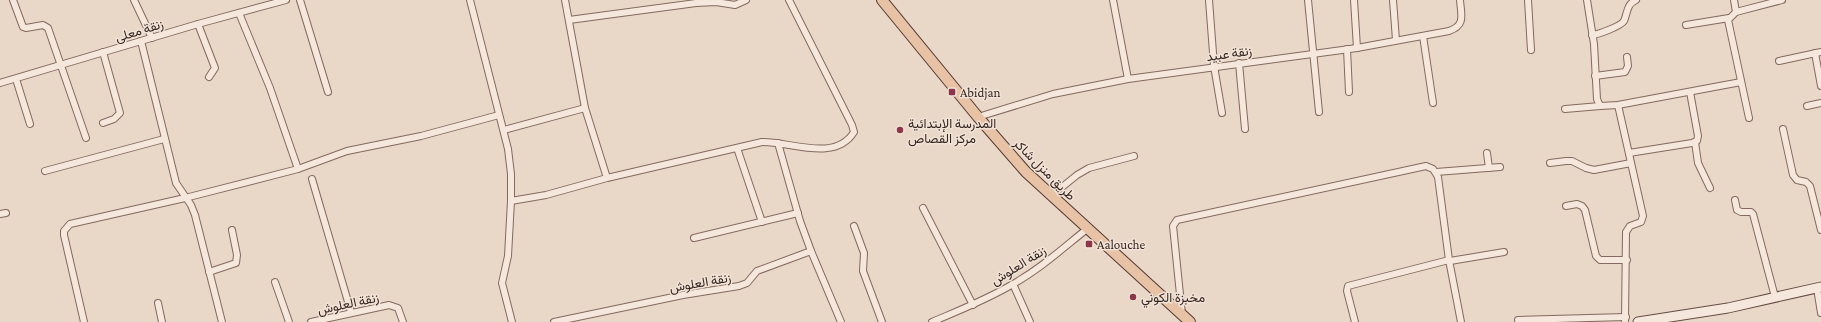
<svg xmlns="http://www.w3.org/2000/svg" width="1821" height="322" font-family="'Crimson Pro',Vazirmatn,serif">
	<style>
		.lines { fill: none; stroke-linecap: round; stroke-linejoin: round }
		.street-casing { stroke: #83695f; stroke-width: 8 }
		.secondary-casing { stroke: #654b42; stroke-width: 11 }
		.primary-casing { stroke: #523933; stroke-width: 12 }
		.street { stroke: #f5e7db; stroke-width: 6 }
		.secondary { stroke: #f5e7db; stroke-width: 9 }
		.primary { stroke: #e8c2a5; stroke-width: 10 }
		.poi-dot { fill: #8c364c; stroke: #f2e3d7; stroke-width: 1.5 }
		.labels { text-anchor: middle; stroke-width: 3; stroke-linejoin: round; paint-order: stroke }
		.street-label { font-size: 13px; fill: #362621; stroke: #f2e3d7 }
		.poi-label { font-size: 13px; fill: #362621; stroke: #f2e3d7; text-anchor: start }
	</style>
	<rect width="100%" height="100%" fill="#e9d7c8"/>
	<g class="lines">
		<g class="street-casing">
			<g id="street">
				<polyline points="13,0 23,27 26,28 43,25 48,28 86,138"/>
				<polyline points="134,0 152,38"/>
				<polyline points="300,0 328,92"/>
				<path d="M470 0 508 149 511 174V201L546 195 607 178 762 142C789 141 835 163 854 132L852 125 789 0"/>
				<polyline points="565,0 585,108 607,178"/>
				<polyline points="1113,0 1128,79"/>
				<polyline points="1209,0 1214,66 1222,113"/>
				<polyline points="1308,0 1319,112"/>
				<polyline points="1354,0 1357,48"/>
				<polyline points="1393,0 1396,40"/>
				<polyline points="1528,0 1531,50"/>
				<polyline points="1587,0 1594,44 1597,99 1600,106 1618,105 1741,82"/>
				<polyline points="1734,0 1736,12"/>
				<polyline points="239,13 270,88 298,169"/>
				<polyline points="569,20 696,3 716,2 735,5 746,0"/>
				<polyline points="198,24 215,68 209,77"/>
				<polyline points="1686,25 1729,18"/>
				<path d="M1592 35C1597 35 1621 26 1624 21 1628 12 1626 5 1636 0"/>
				<polyline points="1423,36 1433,103"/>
				<polyline points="141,41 176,183 191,205 195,215 222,322"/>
				<polyline points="1347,49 1349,92"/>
				<polyline points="1815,53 1821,86"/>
				<polyline points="1779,61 1821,52"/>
				<polyline points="1239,63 1245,129"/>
				<polyline points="1595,76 1625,72 1628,66 1627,57"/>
				<polyline points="16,79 30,124"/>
				<polyline points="0,83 198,24 286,0"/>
				<polyline points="1618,105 1643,216 1641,222 1630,226 1626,232 1625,322"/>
				<polyline points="1807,106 1821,103"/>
				<polyline points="1565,109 1600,106"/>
				<path d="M978 117 1053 94 1128 79 1357 48 1449 31C1466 25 1461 15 1460 0"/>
				<polyline points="1749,118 1728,20 1736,12 1782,0"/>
				<polyline points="103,123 114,119 120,113 103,52"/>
				<polyline points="1783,129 1793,175 1797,180 1806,182 1810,186 1821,230"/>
				<polyline points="504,130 585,108"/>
				<polyline points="1695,142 1698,163 1710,188"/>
				<polyline points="778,143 800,221 811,251"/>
				<polyline points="737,148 762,222"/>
				<polyline points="1487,153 1489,168"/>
				<polyline points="1629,153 1692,143 1697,141 1698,136 1690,92"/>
				<polyline points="1550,163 1566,161 1572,161 1586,168 1594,170 1631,163"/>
				<polyline points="45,171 164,139"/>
				<polyline points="1436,172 1500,167"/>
				<polyline points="312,179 351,312"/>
				<polyline points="1051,196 1077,175 1089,168 1134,156"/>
				<polyline points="1735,200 1737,210 1741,212 1751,212 1753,214 1775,297"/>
				<polyline points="511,201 508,256 502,283 512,322"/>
				<polyline points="1566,206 1577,204 1582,206 1585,210 1596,256 1600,260 1627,260"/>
				<polyline points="923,208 973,305"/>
				<polyline points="0,214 6,213"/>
				<polyline points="854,226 864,253 863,271 882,322"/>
				<polyline points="694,238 798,213"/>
				<polyline points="1450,261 1504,252"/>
				<polyline points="209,272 236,263 237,255 232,230"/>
				<polyline points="275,282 289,322"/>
				<polyline points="1013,284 1030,322"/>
				<polyline points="1817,288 1821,313"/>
				<polyline points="158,303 162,322"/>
				<polyline points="1182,314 1173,226 1177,220 1426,166 1433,169 1438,177 1449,260 1461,322"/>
				<polyline points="1518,320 1626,317"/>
				<polyline points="84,322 64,235 64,231 70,224 185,198 298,169 347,151 421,136 499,115"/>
				<polyline points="311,322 389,305 398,308 403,322"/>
				<polyline points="554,322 683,295 739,286 747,283 757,271 811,251 841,322"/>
				<path d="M932 322C960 310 988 299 1013 284 1040 269 1063 248 1087 229"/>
				<polyline points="1355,322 1347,291 1348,286 1449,260"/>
			</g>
		</g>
		<g class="secondary-casing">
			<polyline id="secondary" points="1638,322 1728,308 1821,287"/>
		</g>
		<g class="primary-casing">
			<polyline id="primary" points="882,0 978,117 1026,172 1190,322"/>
		</g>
		<use href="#street" class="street"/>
		<use href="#secondary" class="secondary"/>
		<use href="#primary" class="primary"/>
	</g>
	<g class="poi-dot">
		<rect x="948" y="88" width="8" height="8" rx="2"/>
		<circle cx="900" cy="130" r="4"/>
		<rect x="1085" y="240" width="8" height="8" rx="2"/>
		<circle cx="1133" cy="297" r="4"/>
	</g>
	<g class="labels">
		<g class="street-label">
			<text transform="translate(139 30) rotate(-17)" y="5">زنقة معلى</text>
			<text transform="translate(1229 53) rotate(-8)" y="5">زنقة عبيد</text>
			<text transform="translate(1045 169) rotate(45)" y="5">طريق منزل شاكر</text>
			<text transform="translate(1018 265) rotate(-32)" y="5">زنقة العلوش</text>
			<text transform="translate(700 282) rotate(-10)" y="5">زنقة العلوش</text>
			<text transform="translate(348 303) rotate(-12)" y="5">زنقة العلوش</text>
		</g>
		<g class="poi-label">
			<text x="960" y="97">Abidjan</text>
			<text x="908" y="128">المدرسة الإبتدائية<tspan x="908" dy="15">مركز القصاص</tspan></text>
			<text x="1097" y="249">Aalouche</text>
			<text x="1141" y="302">مخبزة الكوني</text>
		</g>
	</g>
</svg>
